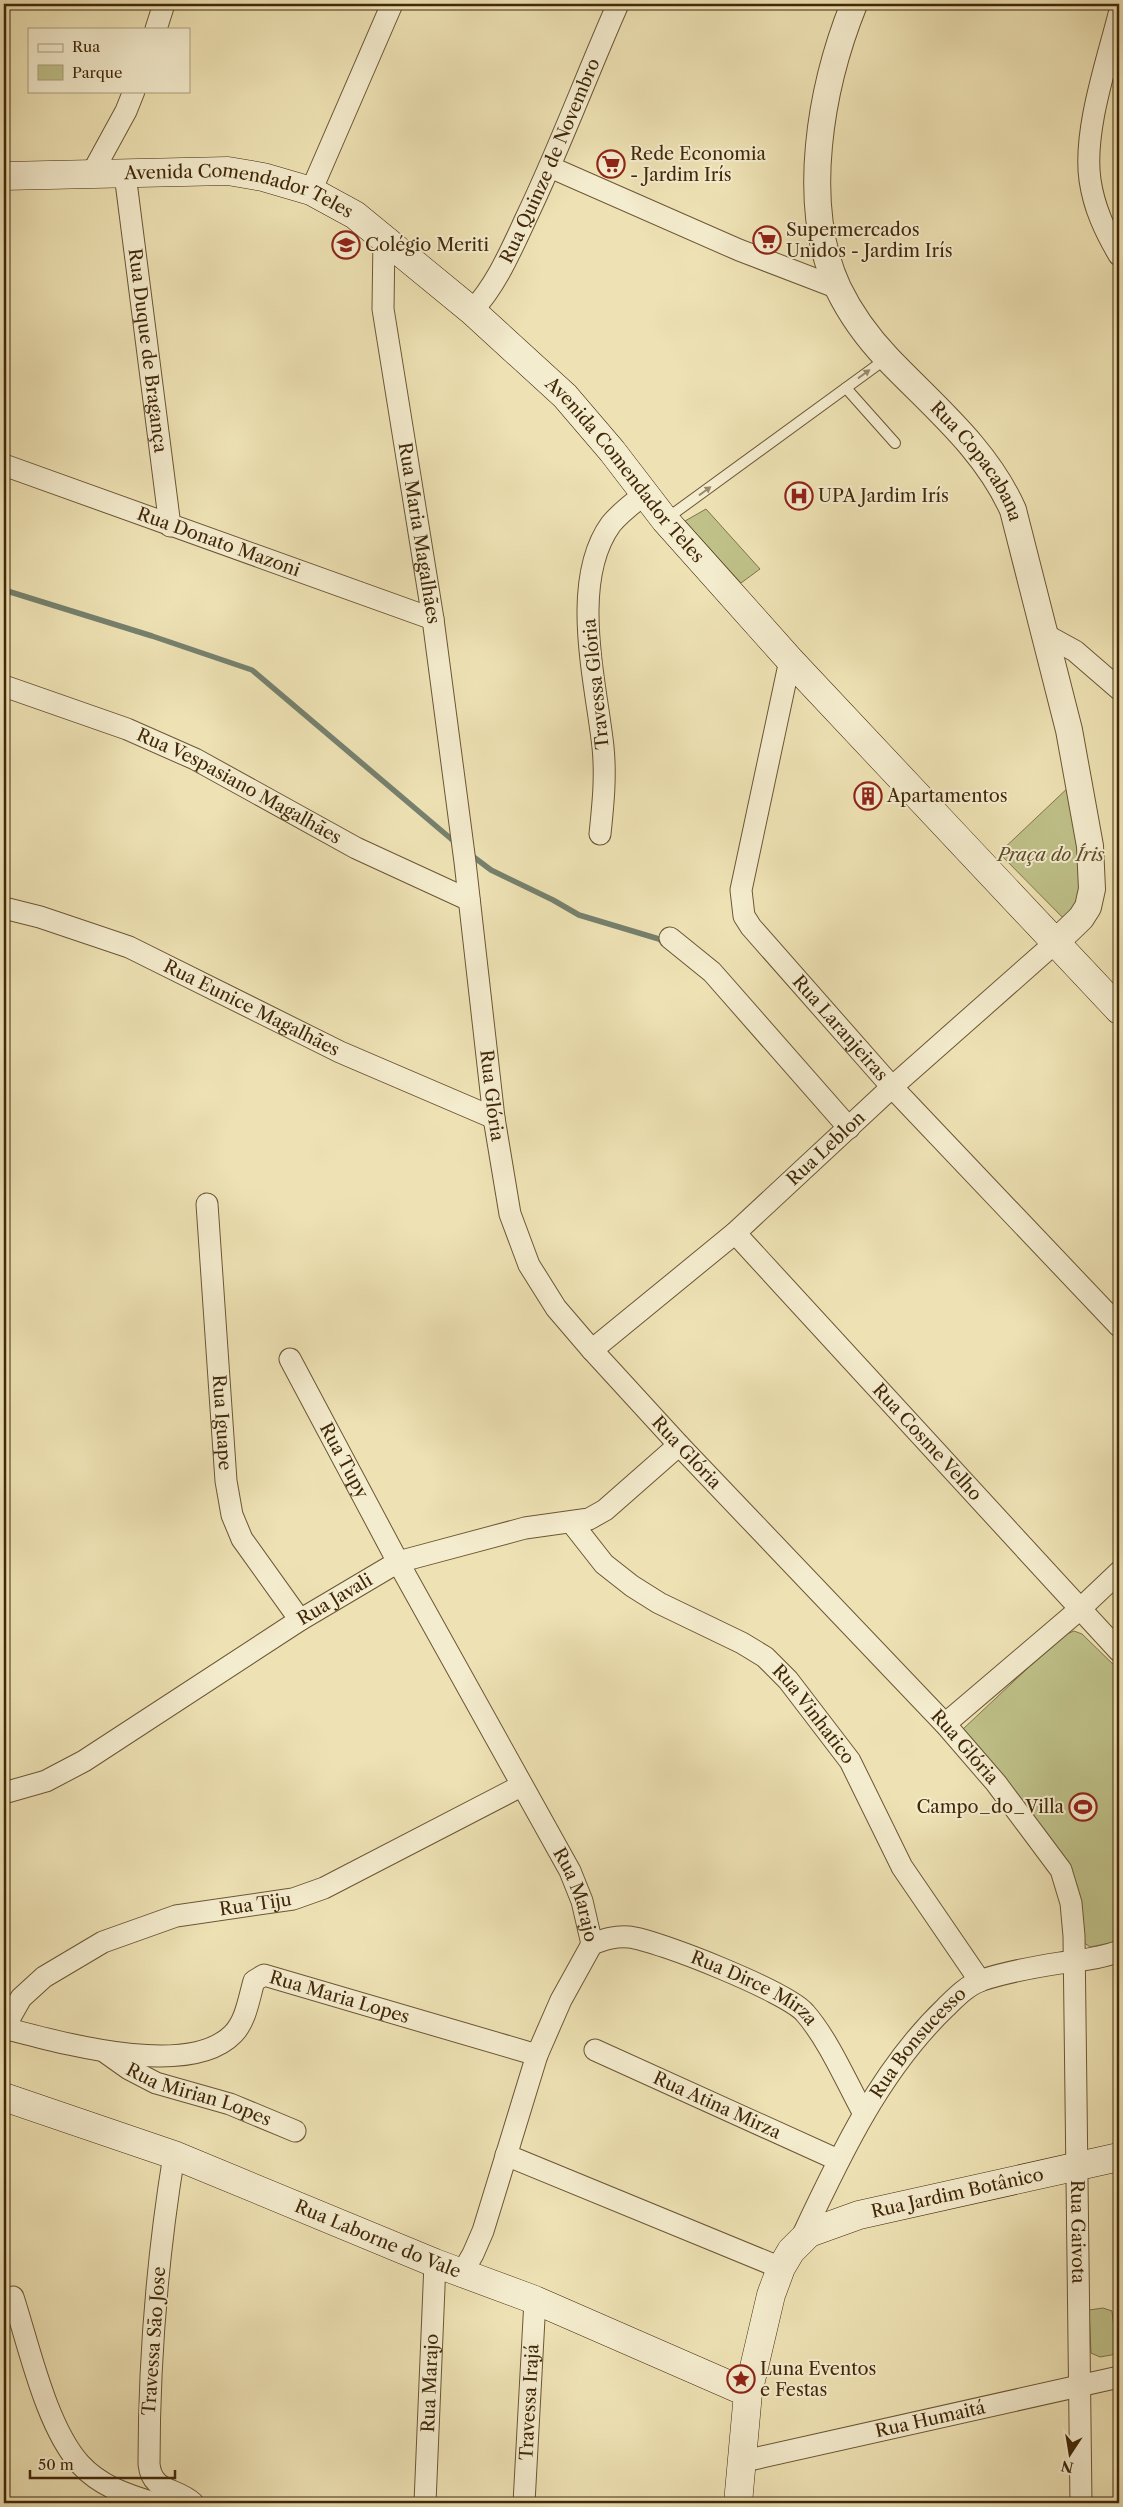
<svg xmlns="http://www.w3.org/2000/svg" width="1123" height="2507" font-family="'Libre Caslon Text',serif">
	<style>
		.green { fill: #bfc189; stroke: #807449 }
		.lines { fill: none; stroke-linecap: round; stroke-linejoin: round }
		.stream { stroke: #76816e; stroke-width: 5.5 }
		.service-casing { stroke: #6c5634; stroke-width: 12 }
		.minor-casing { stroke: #6c5634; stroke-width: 23 }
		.tertiary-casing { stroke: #6c5634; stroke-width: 28 }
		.secondary-casing { stroke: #412809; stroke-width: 29 }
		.service { stroke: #f4ecce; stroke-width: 10 }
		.minor { stroke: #f4ecce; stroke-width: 21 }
		.tertiary { stroke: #f4ecce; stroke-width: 26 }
		.secondary { stroke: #f4ecce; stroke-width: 28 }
		.oneway { fill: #9a8a6c }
		.labels { text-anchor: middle; stroke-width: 4; stroke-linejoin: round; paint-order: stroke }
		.poi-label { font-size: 18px; fill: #412809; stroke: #f4ecce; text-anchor: start }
		.street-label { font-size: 18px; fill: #412809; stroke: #f4ecce }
		.park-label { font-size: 18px; font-style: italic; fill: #604e29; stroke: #f4ecce }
	</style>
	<rect width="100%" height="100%" fill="#eee2b4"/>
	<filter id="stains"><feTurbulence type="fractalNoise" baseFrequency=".004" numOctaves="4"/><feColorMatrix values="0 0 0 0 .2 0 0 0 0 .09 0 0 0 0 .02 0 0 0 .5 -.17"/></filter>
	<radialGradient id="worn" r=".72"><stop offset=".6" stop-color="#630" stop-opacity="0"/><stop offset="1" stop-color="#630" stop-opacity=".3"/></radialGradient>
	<g class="green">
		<polygon points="706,509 760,569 741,583 685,521"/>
		<polygon points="1072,784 1088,859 1070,925 999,853"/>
		<polygon points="1074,1631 1082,1634 1119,1670 1119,1941 1090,1947 1079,1939 1061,1880 963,1729 1062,1636"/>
		<polygon points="1103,2308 1112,2311 1117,2354 1100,2357 1091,2353 1089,2310"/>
	</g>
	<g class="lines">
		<g class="stream">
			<polyline points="4,590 152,636 252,670 456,843"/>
			<polyline points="471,855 491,870 553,900 579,915 659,939 665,944"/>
		</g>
		<g class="service-casing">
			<g id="service">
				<polyline points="846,388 895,443"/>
				<polyline points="666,519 887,358"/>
			</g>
		</g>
		<g class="minor-casing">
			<g id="minor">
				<path d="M1119 14C1107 62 1083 131 1090 180 1094 208 1105 231 1119 255"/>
				<polyline points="156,29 164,4"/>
				<polyline points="550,167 739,250 838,288"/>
				<path id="s1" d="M125 174 170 526"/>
				<polyline points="91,175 126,111 134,91"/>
				<polyline points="311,191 392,4"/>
				<path id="s2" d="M384 237 383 309 433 619 465 862 494 1118 510 1214 529 1265 556 1308 592 1350 679 1445 945 1724 996 1783 1061 1870 1071 1903 1074 1936 1081 2503"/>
				<path id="s3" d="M472 311C497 284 511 250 527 216 560 147 587 74 618 4"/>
				<path id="s4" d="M4 465 433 619"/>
				<polyline points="1044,634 1075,651 1119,689"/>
				<path id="s5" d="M790 660 741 890 744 916 751 927 892 1087 1119 1326"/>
				<path id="s6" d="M4 686 127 729 195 759 356 848 469 900"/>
				<path d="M600 834C603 805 606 777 603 747 596 682 569 582 611 524 621 512 633 503 645 494"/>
				<path id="s7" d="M4 908 40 917 129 947 340 1052 494 1118"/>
				<polyline points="670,938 712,972 849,1128"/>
				<path id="s8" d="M207 1204 226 1481 232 1515 242 1539 300 1620"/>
				<path id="s9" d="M735 1233 1119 1651"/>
				<path id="s10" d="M592 1350 735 1233 892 1087 1056 942"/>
				<path id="s11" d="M290 1359 398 1562 570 1871 582 1901 592 1944 561 2000 537 2055 483 2231 473 2254 462 2273"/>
				<path id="s12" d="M571 1522 604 1564 632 1586 659 1603 742 1643 765 1657 788 1680 850 1761 902 1867 980 1981"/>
				<polyline points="945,1724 1080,1609 1119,1572"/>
				<path id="s13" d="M4 1793 46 1781 84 1761 300 1620 398 1562 525 1528 589 1519 605 1510 679 1445"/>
				<path id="s14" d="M592 1944C605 1939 615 1936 629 1937 657 1940 788 1992 805 2013 828 2039 847 2083 864 2114"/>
				<path id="s15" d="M4 2028C59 2042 188 2080 233 2034 246 2021 249 1998 254 1981L264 1975 537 2055"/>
				<path id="s16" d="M4 2028 21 1998 44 1977 103 1942 176 1916 293 1899 324 1888 521 1786"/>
				<path id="s17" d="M595 2050 838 2160"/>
				<path id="s18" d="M105 2052 129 2069 156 2083 230 2104 295 2131"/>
				<path d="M174 2155C157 2259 149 2359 149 2464 152 2493 176 2487 193 2503"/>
				<polyline points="506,2155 781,2268"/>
				<path id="s19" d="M800 2241C839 2158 879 2071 946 2007 956 1997 968 1985 982 1980 1007 1972 1034 1967 1060 1963 1080 1960 1100 1959 1119 1951"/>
				<path d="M13 2297C29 2346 46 2426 80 2464 100 2486 127 2495 154 2503"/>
				<path id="s20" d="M740 2462 1119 2377"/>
				<path id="s21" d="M425 2503 435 2263"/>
				<path id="s22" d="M524 2503 535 2300"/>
			</g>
		</g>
		<g class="tertiary-casing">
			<g id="tertiary">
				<path id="s23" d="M854 4C821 86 799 204 838 288 850 313 869 339 888 359 934 407 986 449 1013 510L1069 730 1090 846 1092 889 1088 907 1081 918 1056 942"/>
			</g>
		</g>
		<g class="secondary-casing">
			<g id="secondary">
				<path id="s24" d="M4 176 228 171 263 177 311 191 355 215 472 311 565 396 612 451 665 520 790 660 1119 1010"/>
				<path id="s25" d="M4 2097 174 2155 435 2263 535 2300 748 2393"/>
				<path id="s26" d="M738 2503 748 2393 771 2295 781 2268 791 2251 809 2233 859 2215 1119 2157"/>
			</g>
		</g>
		<use href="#service" class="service"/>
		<use href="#minor" class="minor"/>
		<use href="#tertiary" class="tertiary"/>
		<use href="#secondary" class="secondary"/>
	</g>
	<defs><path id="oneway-solid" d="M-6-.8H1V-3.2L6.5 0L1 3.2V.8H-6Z" transform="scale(1.25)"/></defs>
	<g class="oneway">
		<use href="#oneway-solid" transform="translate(864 374) rotate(-36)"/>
		<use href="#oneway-solid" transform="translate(705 491) rotate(-36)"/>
	</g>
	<defs>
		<g id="supermarket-ring" transform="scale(1.4375)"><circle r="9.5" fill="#f4ecce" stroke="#8f2418" stroke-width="1.5"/><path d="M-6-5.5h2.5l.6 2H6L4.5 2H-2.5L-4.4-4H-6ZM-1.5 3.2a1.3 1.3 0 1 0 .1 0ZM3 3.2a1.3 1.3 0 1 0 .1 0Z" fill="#8f2418"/></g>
		<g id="school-ring" transform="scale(1.4375)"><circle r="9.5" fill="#f4ecce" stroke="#8f2418" stroke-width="1.5"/><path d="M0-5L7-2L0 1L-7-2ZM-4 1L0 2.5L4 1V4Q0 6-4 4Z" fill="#8f2418"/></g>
		<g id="hospital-ring" transform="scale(1.4375)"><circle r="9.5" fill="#f4ecce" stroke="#8f2418" stroke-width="1.5"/><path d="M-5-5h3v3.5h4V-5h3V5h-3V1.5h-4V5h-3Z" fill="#8f2418"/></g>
		<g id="building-ring" transform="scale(1.4375)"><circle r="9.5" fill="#f4ecce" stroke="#8f2418" stroke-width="1.5"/><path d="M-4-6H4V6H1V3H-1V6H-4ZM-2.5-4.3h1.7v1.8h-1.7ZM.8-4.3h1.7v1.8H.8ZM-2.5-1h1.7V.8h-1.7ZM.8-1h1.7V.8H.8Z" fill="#8f2418"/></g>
		<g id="stadium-ring" transform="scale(1.4375)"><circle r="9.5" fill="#f4ecce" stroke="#8f2418" stroke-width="1.5"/><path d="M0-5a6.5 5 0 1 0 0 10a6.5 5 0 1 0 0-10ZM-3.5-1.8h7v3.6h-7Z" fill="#8f2418"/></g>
		<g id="sight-ring" transform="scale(1.4375)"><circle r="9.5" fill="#f4ecce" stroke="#8f2418" stroke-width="1.5"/><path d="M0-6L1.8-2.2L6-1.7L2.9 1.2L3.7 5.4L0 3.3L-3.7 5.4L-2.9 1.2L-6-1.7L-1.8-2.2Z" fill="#8f2418"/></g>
	</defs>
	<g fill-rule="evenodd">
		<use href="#supermarket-ring" x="611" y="164"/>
		<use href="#supermarket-ring" x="767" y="240"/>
		<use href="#school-ring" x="346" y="245"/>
		<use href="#hospital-ring" x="799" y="496"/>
		<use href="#building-ring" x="868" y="796"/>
		<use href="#stadium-ring" x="1083" y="1807"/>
		<use href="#sight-ring" x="741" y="2379"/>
	</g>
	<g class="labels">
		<g class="poi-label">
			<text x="630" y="160">Rede Economia<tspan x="630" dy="21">- Jardim Irís</tspan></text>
			<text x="786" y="236">Supermercados<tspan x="786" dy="21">Unidos - Jardim Irís</tspan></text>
			<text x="365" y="251">Colégio Meriti</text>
			<text x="818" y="502">UPA Jardim Irís</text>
			<text x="887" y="802">Apartamentos</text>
			<text x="1064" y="1813" text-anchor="end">Campo_do_Villa</text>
			<text x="760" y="2375">Luna Eventos<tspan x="760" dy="21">e Festas</tspan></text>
		</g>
		<g class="street-label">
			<text dy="6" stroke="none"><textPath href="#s3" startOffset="170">Rua Quinze de Novembro</textPath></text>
			<text dy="6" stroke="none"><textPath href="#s24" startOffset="238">Avenida Comendador Teles</textPath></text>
			<text dy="6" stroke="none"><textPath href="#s1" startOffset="178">Rua Duque de Bragança</textPath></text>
			<text dy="6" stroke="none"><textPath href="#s23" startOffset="515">Rua Copacabana</textPath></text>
			<text dy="6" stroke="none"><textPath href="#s24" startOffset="732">Avenida Comendador Teles</textPath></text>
			<text dy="6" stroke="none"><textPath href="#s2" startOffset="299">Rua Maria Magalhães</textPath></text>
			<text dy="6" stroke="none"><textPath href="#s4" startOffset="228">Rua Donato Mazoni</textPath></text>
			<text transform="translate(596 684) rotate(-96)" y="6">Travessa Glória</text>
			<text dy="6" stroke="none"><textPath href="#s6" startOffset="256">Rua Vespasiano Magalhães</textPath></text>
			<text dy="6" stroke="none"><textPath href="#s7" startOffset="268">Rua Eunice Magalhães</textPath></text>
			<text dy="6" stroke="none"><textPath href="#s5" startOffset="409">Rua Laranjeiras</textPath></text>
			<text dy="6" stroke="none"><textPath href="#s2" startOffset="866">Rua Glória</textPath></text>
			<text dy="6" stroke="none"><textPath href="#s10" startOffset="309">Rua Leblon</textPath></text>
			<text dy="6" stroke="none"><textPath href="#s8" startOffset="219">Rua Iguape</textPath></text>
			<text dy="6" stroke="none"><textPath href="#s9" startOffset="284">Rua Cosme Velho</textPath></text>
			<text dy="6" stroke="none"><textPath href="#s2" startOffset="1286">Rua Glória</textPath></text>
			<text dy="6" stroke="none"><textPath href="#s11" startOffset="115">Rua Tupy</textPath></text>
			<text dy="6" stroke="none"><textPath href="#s13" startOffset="385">Rua Javali</textPath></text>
			<text dy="6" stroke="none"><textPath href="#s12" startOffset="315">Rua Vinhatico</textPath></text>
			<text dy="6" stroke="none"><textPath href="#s2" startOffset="1691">Rua Glória</textPath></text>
			<text dy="6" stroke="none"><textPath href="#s11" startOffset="608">Rua Marajo</textPath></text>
			<text dy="6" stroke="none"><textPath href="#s16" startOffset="292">Rua Tiju</textPath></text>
			<text dy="6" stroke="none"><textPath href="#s14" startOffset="174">Rua Dirce Mirza</textPath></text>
			<text dy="6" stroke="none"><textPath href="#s15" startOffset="385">Rua Maria Lopes</textPath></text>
			<text dy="6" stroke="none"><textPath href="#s19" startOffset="232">Rua Bonsucesso</textPath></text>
			<text dy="6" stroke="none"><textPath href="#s18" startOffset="104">Rua Mirian Lopes</textPath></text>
			<text dy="6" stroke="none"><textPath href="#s17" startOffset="134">Rua Atina Mirza</textPath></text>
			<text dy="6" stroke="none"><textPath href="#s26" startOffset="439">Rua Jardim Botânico</textPath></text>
			<text dy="6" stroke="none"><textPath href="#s2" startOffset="2211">Rua Gaivota</textPath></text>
			<text dy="6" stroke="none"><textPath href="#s25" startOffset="400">Rua Laborne do Vale</textPath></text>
			<text transform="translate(154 2341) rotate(-86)" y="6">Travessa Sāo Jose</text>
			<text dy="6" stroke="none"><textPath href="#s21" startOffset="120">Rua Marajo</textPath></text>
			<text dy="6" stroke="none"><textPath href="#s22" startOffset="101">Travessa Irajá</textPath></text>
			<text dy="6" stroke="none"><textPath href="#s20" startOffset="195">Rua Humaitá</textPath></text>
		</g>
		<g class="park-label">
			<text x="1051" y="861">Praça do Íris</text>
		</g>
	</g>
	<rect width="1123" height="2507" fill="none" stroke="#eee2b4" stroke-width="20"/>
	<rect x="5" y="5" width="1113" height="2497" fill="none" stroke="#412809" stroke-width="2.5"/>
	<rect x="10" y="10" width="1103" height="2487" fill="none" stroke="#412809"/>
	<rect x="28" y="28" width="162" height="65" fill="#f4ecce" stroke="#ac9e7f"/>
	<rect x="38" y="44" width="25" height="8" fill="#f4ecce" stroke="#ac9e7f"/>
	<text x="72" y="52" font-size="15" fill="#412809">Rua</text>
	<rect x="38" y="65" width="25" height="15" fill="#bfc189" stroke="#ac9e7f"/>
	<text x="72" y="78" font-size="15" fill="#412809">Parque</text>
	<g transform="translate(1070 2454) rotate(192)" stroke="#f4ecce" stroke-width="4" paint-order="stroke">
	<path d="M0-4L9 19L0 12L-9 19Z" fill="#412809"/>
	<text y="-8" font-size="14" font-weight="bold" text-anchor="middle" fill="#412809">N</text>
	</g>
	<path d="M30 2470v8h145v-8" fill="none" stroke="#412809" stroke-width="2.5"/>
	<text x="38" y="2470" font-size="15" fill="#412809" stroke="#f4ecce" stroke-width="4" paint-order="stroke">50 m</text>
	<rect width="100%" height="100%" filter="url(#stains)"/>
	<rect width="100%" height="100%" fill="url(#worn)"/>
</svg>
